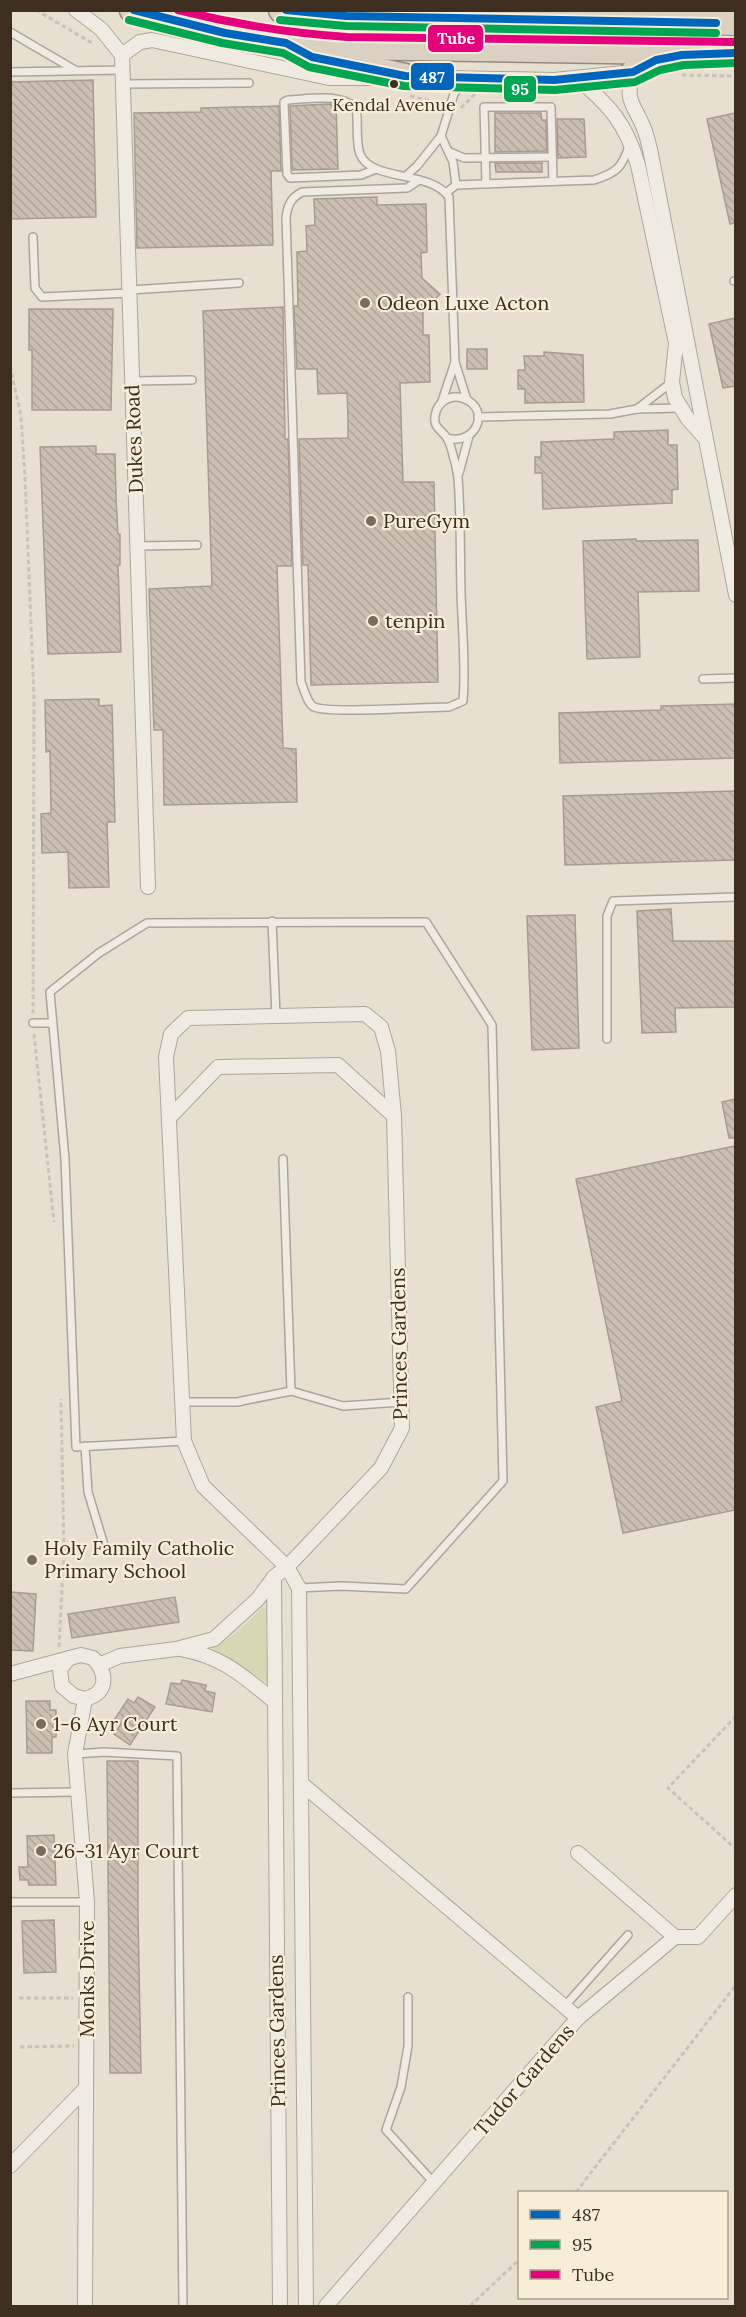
<svg xmlns="http://www.w3.org/2000/svg" width="746" height="2317" font-family="Lora,serif">
	<style>
		.green { fill: #d6d7b3 }
		.building { fill: url(#building-back-hatch); stroke: #a89c90; stroke-width: 1.5 }
		.lines { fill: none; stroke-linecap: round; stroke-linejoin: round }
		.lane-casing { stroke: #ada599; stroke-width: 10 }
		.street-casing { stroke: #ada599; stroke-width: 16 }
		.highway-casing { stroke: #928b80; stroke-width: 27 }
		.path { stroke: #c8c2b9; stroke-width: 3; stroke-dasharray: 4.5 3; stroke-linecap: butt }
		.lane { stroke: #efebe3; stroke-width: 7 }
		.street { stroke: #efebe3; stroke-width: 14 }
		.highway { stroke: #dad1c2; stroke-width: 24 }
		.bus-1-casing { stroke: #f7eed8; stroke-width: 12 }
		.bus-2-casing { stroke: #f7eed8; stroke-width: 12 }
		.bus-3-casing { stroke: #f7eed8; stroke-width: 12 }
		.bus-1 { stroke: #0065bd; stroke-width: 8 }
		.bus-2 { stroke: #00a651; stroke-width: 8 }
		.bus-3 { stroke: #e5007d; stroke-width: 8 }
		.bus-dot { fill: #3d2e20; stroke: #f7eed8; stroke-width: 2 }
		.poi-dot { fill: #786c5e; stroke: #f7eed8; stroke-width: 2 }
		.labels { text-anchor: middle; stroke-width: 4.5; stroke-linejoin: round; paint-order: stroke }
		.bus-label { font-size: 18px; fill: #3d2e20; stroke: #f7eed8 }
		.poi-label { font-size: 20px; fill: #3d2e20; stroke: #f7eed8; text-anchor: start }
		.street-label { font-size: 20px; fill: #3d2e20; stroke: #f7eed8 }
		.line-badge { stroke: #f7eed8; stroke-width: 2 }
		.badge-label { font-size: 16px; text-anchor: middle; font-weight: bold; fill: #fff }
	</style>
	<defs>
		<pattern id="building-back-hatch" width="6" height="6" patternUnits="userSpaceOnUse" patternTransform="scale(1.5)"><rect width="6" height="6" fill="#cbbfb2"/><path d="M-1 5l2 2M0 0l6 6M5-1l2 2" fill="none" stroke="#afa499"/></pattern>
	</defs>
	<rect width="100%" height="100%" fill="#e7e0d1"/>
	<path class="green" d="M262 1607 266 1609 267 1683 231 1659 213 1652V1647C233 1637 247 1624 262 1607Z"/>
	<g class="building">
		<polygon points="93,80 96,217 10,219 10,82"/>
		<polygon points="329,104 336,105 338,169 292,170 290,106"/>
		<polygon points="279,106 281,171 271,171 273,245 137,248 134,113 201,112 201,108"/>
		<polygon points="495,113 541,113 542,120 546,120 547,151 495,152"/>
		<polygon points="735,113 735,223 730,224 707,119"/>
		<polygon points="557,119 584,119 586,157 558,158"/>
		<polygon points="495,163 542,163 542,172 496,172"/>
		<polygon points="377,197 377,205 426,204 427,252 421,253 422,278 440,294 423,312 423,335 429,335 430,382 400,383 403,482 434,482 438,682 311,685 308,565 303,565 299,439 348,438 348,417 347,393 318,394 317,369 297,369 294,306 298,306 297,252 307,251 306,226 315,225 314,199"/>
		<polygon points="283,307 285,439 288,439 292,566 277,566 283,748 296,749 297,802 164,805 163,730 154,730 149,589 212,586 203,311"/>
		<polygon points="29,309 113,309 111,410 32,410 32,350 29,350"/>
		<polygon points="735,318 735,386 723,388 709,324"/>
		<rect x="467" y="349" width="20" height="20"/>
		<polygon points="544,352 583,355 584,402 525,403 525,389 518,389 518,370 525,370 524,356 544,356"/>
		<polygon points="668,430 668,445 677,445 678,489 672,490 672,503 543,509 542,473 535,473 535,457 541,457 541,442 614,439 614,432"/>
		<polygon points="96,446 96,454 115,454 116,498 118,534 120,534 120,565 118,565 121,652 48,654 40,447"/>
		<polygon points="636,539 636,541 698,540 699,591 638,592 640,657 587,659 583,541"/>
		<polygon points="99,699 99,706 112,705 115,822 107,822 109,887 69,888 68,852 42,853 41,814 51,813 50,751 46,752 45,700"/>
		<polygon points="735,704 735,758 560,763 559,713 661,710 661,706"/>
		<polygon points="735,791 735,860 565,865 563,796"/>
		<polygon points="671,909 673,941 735,941 735,1007 675,1008 676,1032 642,1033 637,911"/>
		<polygon points="575,915 579,1048 532,1050 527,916"/>
		<polygon points="735,1099 735,1138 729,1138 722,1102"/>
		<polygon points="735,1146 735,1510 623,1533 596,1407 622,1401 576,1179"/>
		<polygon points="10,1592 36,1594 33,1651 10,1650"/>
		<polygon points="175,1597 179,1622 72,1638 68,1614"/>
		<polygon points="182,1680 206,1685 205,1691 215,1693 212,1712 166,1704 171,1683 181,1684"/>
		<polygon points="138,1697 155,1707 130,1745 114,1734 121,1724 114,1720 128,1699 134,1703"/>
		<polygon points="26,1701 50,1701 50,1710 56,1710 56,1737 52,1737 52,1753 27,1753"/>
		<polygon points="107,1761 138,1761 138,1916 141,2073 110,2073"/>
		<polygon points="54,1835 56,1885 29,1885 28,1880 20,1880 19,1867 28,1867 27,1836"/>
		<polygon points="54,1920 56,1972 24,1973 22,1921"/>
	</g>
	<g class="lines">
		<g class="lane-casing">
			<g id="lane">
				<polyline points="10,32 75,70"/>
				<polyline points="10,72 122,70"/>
				<polyline points="123,84 249,83"/>
				<polyline points="450,152 464,158 552,157"/>
				<path d="M376 169 361 175 290 178 287 174 284 102 288 100C310 99 339 93 356 108 359 123 355 140 360 154 371 182 430 170 449 197L455 362 467 400"/>
				<polyline points="407,175 417,166 441,136"/>
				<path d="M419 180 407 188 302 192C291 198 288 204 286 217L301 682C304 689 307 703 314 707 330 714 426 707 449 707L463 701C466 665 462 628 461 592 460 554 461 516 458 478 457 470 451 444 447 438 442 430 433 428 435 416 437 401 452 393 465 399 491 410 476 446 447 438"/>
				<polyline points="486,184 484,107 551,107 553,181"/>
				<polyline points="456,185 453,162 441,136 454,94 464,80"/>
				<path d="M446 193 456 185 594 180C616 173 622 168 629 146"/>
				<polyline points="33,237 35,288 42,297 130,293"/>
				<polyline points="734,281 736,281"/>
				<polyline points="130,290 239,283"/>
				<polyline points="132,381 192,380"/>
				<polyline points="442,401 455,362"/>
				<polyline points="637,409 672,382"/>
				<polyline points="478,417 610,414 637,409 680,408"/>
				<polyline points="459,473 469,436"/>
				<polyline points="138,546 197,545"/>
				<polyline points="703,679 736,678"/>
				<polyline points="272,921 276,1016"/>
				<polyline points="33,1023 51,1023"/>
				<polyline points="607,1039 607,916 613,901 736,897"/>
				<polyline points="291,1391 343,1406 401,1402"/>
				<polyline points="182,1402 237,1402 291,1391 283,1159"/>
				<polyline points="184,1441 76,1447 65,1159 50,992 99,953 147,923 426,922 492,1025 503,1481 406,1589 341,1586 299,1588"/>
				<polyline points="85,1446 88,1492 104,1545"/>
				<polyline points="75,1754 104,1752 177,1756 183,2306"/>
				<polyline points="10,1793 77,1792"/>
				<polyline points="10,1902 87,1902"/>
				<polyline points="408,1997 408,2046 401,2087 386,2130 434,2183"/>
				<polyline points="564,2007 628,1935"/>
			</g>
		</g>
		<g class="street-casing">
			<g id="street">
				<polyline points="76,10 101,29 122,55 148,887"/>
				<polyline points="122,55 140,42 152,40 329,78 379,78"/>
				<path d="M398 77 554 80 633 72C625 101 632 101 643 126 647 135 649 145 651 154L736 595"/>
				<path d="M577 78C609 105 626 123 638 165L676 343 672 382 675 398 688 419 705 438"/>
				<polyline points="170,1117 218,1067 338,1065 394,1116"/>
				<polyline points="274,1577 280,2306"/>
				<path d="M181 1649C222 1656 243 1676 274 1701"/>
				<polyline points="69,1658 60,1669 62,1686 74,1696 85,1699"/>
				<polyline points="99,1665 120,1656 176,1649 214,1639 258,1599 274,1577 287,1567 381,1468 402,1428 394,1116 388,1051 381,1027 365,1014 188,1018 171,1034 166,1057 184,1441 203,1486 287,1567 299,1588 306,2306"/>
				<path d="M10 1674 81 1655 93 1658C108 1674 108 1693 85 1699"/>
				<polyline points="85,1699 75,1754 87,1902 85,2306"/>
				<polyline points="302,1784 578,2018"/>
				<polyline points="675,1937 698,1937 736,1895"/>
				<polyline points="10,2166 86,2088"/>
				<polyline points="326,2306 578,2018 675,1937 578,1853"/>
			</g>
		</g>
		<g class="highway-casing">
			<g id="highway">
				<polyline points="132,10 225,33 286,43 347,47 736,53"/>
				<polyline points="281,10 346,16 736,23"/>
				<polyline points="308,55 405,76"/>
				<polyline points="633,72 644,65 670,58"/>
			</g>
		</g>
		<g class="path">
			<polyline points="36,10 92,43"/>
			<polyline points="682,75 736,76"/>
			<polyline points="410,96 427,100 439,107"/>
			<polyline points="461,108 475,94"/>
			<polyline points="10,366 21,416 25,477 34,698 33,1013"/>
			<polyline points="34,1034 54,1222"/>
			<polyline points="59,1647 64,1549 61,1399"/>
			<polyline points="736,1716 668,1788 736,1849"/>
			<polyline points="19,1998 73,1998"/>
			<polyline points="20,2047 74,2046"/>
			<polyline points="576,2192 736,1985"/>
			<polyline points="470,2306 520,2259"/>
		</g>
		<use href="#lane" class="lane"/>
		<use href="#street" class="street"/>
		<use href="#highway" class="highway"/>
		<g class="bus-1-casing">
			<g id="bus-1">
				<polyline points="134,10 225,33 286,43 312,57 405,76 554,80 633,72 656,60 682,55 736,53"/>
				<polyline points="286,10 346,16 716,23"/>
			</g>
		</g>
		<g class="bus-2-casing">
			<g id="bus-2">
				<polyline points="129,20 222,43 283,53 309,67 404,86 555,90 635,82 660,70 684,65 736,63"/>
				<polyline points="280,20 346,26 716,33"/>
			</g>
		</g>
		<g class="bus-3-casing">
			<path id="bus-3" d="M178 10C237 25 287 33 347 37L736 42"/>
		</g>
		<use href="#bus-1" class="bus-1"/>
		<use href="#bus-2" class="bus-2"/>
		<use href="#bus-3" class="bus-3"/>
	</g>
	<circle class="bus-dot" cx="394" cy="84" r="5"/>
	<g class="poi-dot">
		<circle cx="365" cy="303" r="6"/>
		<circle cx="371" cy="521" r="6"/>
		<circle cx="373" cy="621" r="6"/>
		<circle cx="32" cy="1560" r="6"/>
		<circle cx="41" cy="1724" r="6"/>
		<circle cx="41" cy="1851" r="6"/>
	</g>
	<g class="labels">
		<g class="bus-label">
			<text x="394" y="111">Kendal Avenue</text>
		</g>
		<g class="poi-label">
			<text x="377" y="310">Odeon Luxe Acton</text>
			<text x="383" y="528">PureGym</text>
			<text x="385" y="628">tenpin</text>
			<text x="44" y="1555">Holy Family Catholic<tspan x="44" dy="23">Primary School</tspan></text>
			<text x="53" y="1731">1-6 Ayr Court</text>
			<text x="53" y="1858">26-31 Ayr Court</text>
		</g>
		<g class="street-label">
			<text transform="translate(134 439) rotate(-92)" y="7">Dukes Road</text>
			<text transform="translate(399 1344) rotate(-91)" y="7">Princes Gardens</text>
			<text transform="translate(87 1979) rotate(-90)" y="7">Monks Drive</text>
			<text transform="translate(277 2031) rotate(-91)" y="7">Princes Gardens</text>
			<text transform="translate(524 2080) rotate(-49)" y="7">Tudor Gardens</text>
		</g>
	</g>
	<g class="line-badge">
		<rect x="427" y="24" width="57" height="29" rx="6" fill="#e5007d"/>
		<rect x="410" y="62" width="45" height="29" rx="6" fill="#0065bd"/>
		<rect x="503" y="75" width="34" height="28" rx="6" fill="#00a651"/>
	</g>
	<g class="badge-label">
		<text x="456" y="44">Tube</text>
		<text x="432" y="83">487</text>
		<text x="520" y="95">95</text>
	</g>
	<rect width="746" height="2317" fill="none" stroke="#3d2e20" stroke-width="24"/>
	<rect x="518" y="2191" width="210" height="108" fill="#f7eed8" stroke="#ada18e" stroke-width="1.5"/>
	<rect x="530" y="2210" width="30" height="9" fill="#0065bd" stroke="#ada18e" stroke-width="1.5"/>
	<text x="572" y="2221" font-size="18" fill="#3d2e20">487</text>
	<rect x="530" y="2240" width="30" height="9" fill="#00a651" stroke="#ada18e" stroke-width="1.5"/>
	<text x="572" y="2251" font-size="18" fill="#3d2e20">95</text>
	<rect x="530" y="2270" width="30" height="9" fill="#e5007d" stroke="#ada18e" stroke-width="1.5"/>
	<text x="572" y="2281" font-size="18" fill="#3d2e20">Tube</text>
</svg>
